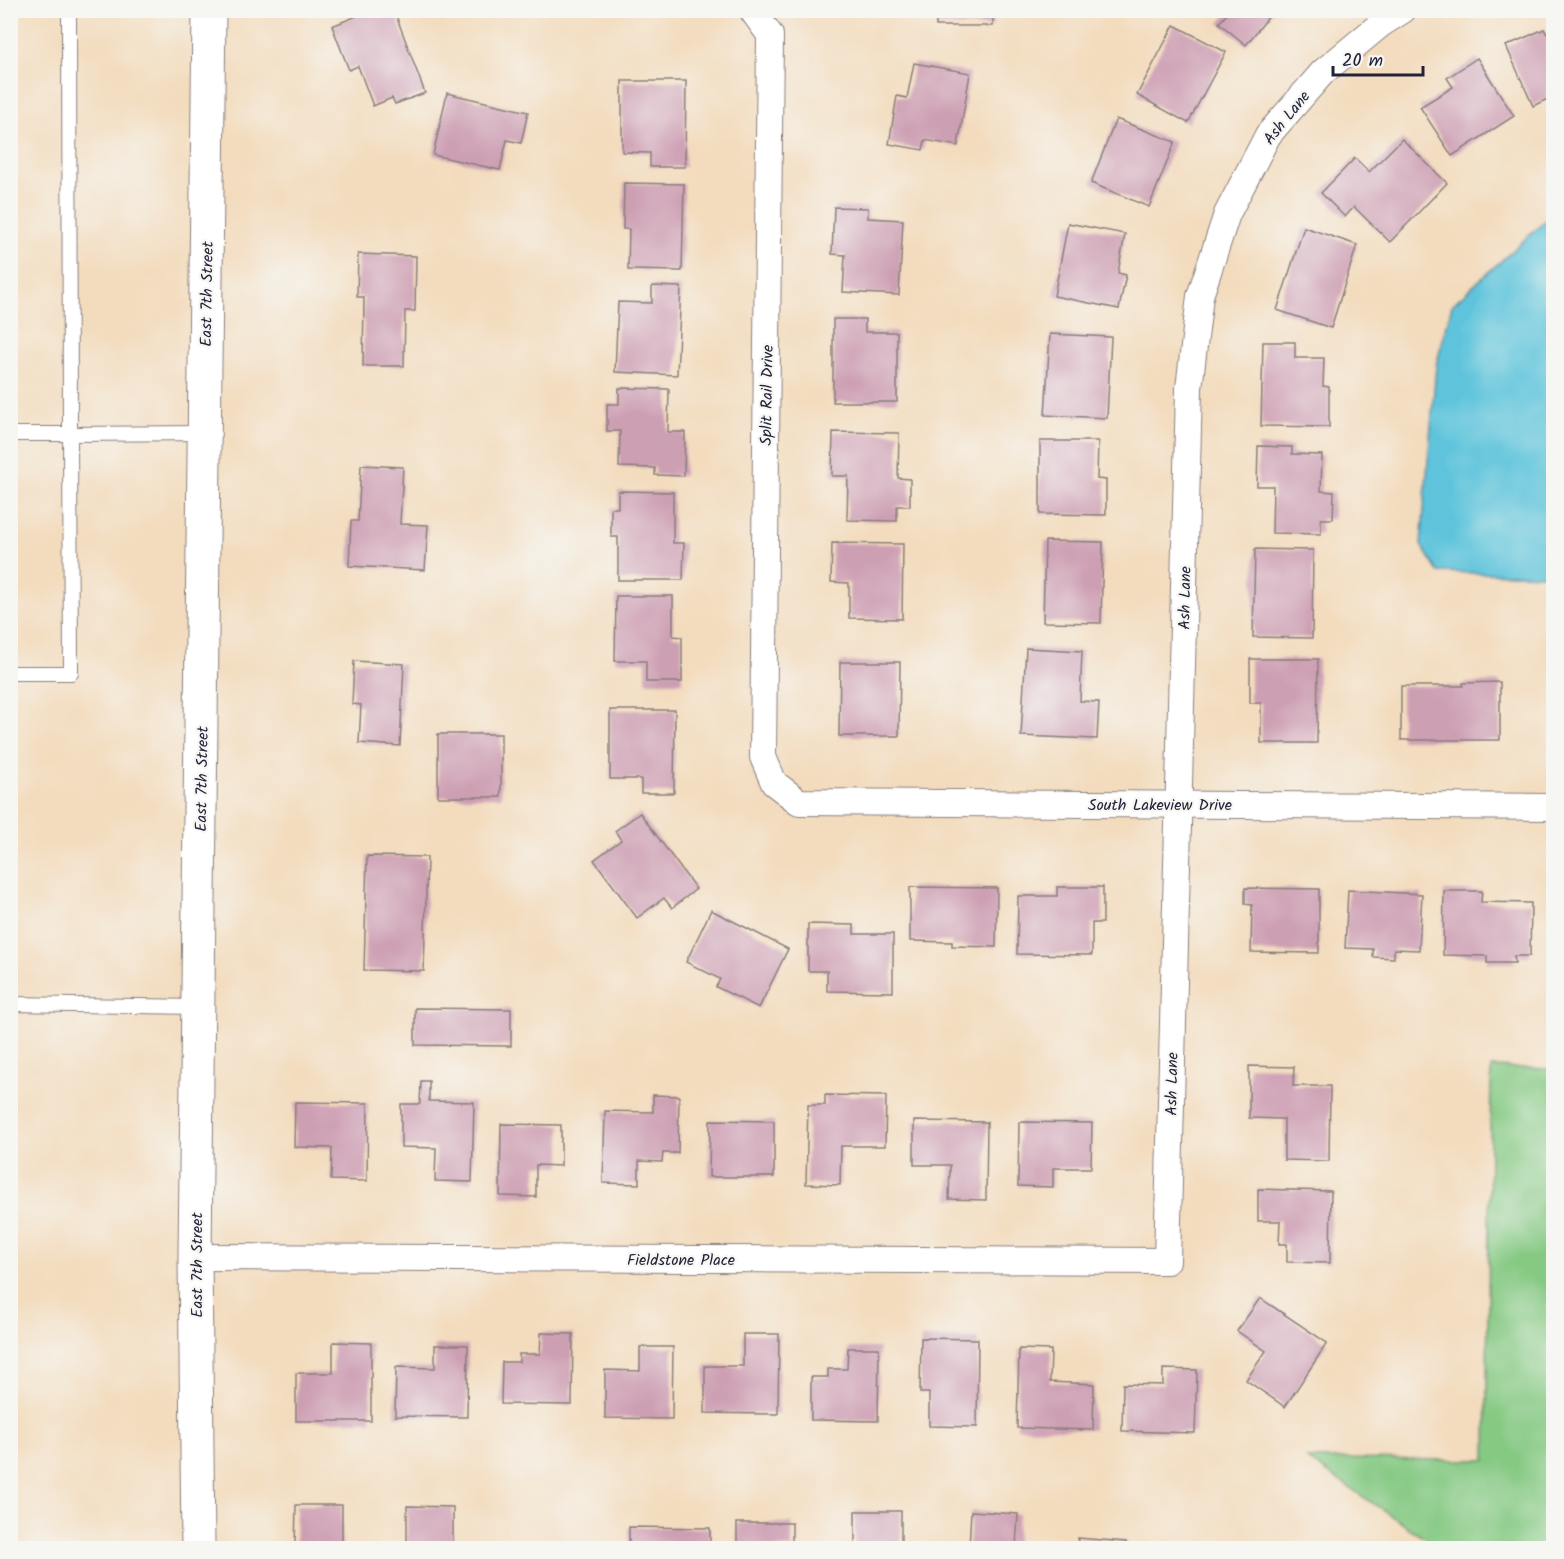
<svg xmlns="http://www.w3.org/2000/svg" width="1564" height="1559" font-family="Kalam,sans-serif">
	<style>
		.green { fill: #85c983; stroke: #54765f; stroke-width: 1.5 }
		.water { fill: #5ec4db; stroke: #40738b; stroke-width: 1.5 }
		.building { fill: #cd9fb3 }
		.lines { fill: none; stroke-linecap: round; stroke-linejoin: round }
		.lane-casing { stroke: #8a7f7c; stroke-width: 16 }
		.street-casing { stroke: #8a7f7c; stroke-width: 28 }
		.secondary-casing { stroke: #8a7f7c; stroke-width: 35 }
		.lane { stroke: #fff; stroke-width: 14 }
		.street { stroke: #fff; stroke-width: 26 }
		.secondary { stroke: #fff; stroke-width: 33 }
		.labels { text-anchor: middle; stroke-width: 4.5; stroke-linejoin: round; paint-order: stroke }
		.street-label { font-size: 16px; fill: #22223b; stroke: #f6f6f2 }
	</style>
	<rect width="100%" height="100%" fill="#f6f6f2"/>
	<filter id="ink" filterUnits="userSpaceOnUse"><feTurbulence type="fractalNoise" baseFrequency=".0167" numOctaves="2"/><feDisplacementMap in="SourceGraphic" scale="12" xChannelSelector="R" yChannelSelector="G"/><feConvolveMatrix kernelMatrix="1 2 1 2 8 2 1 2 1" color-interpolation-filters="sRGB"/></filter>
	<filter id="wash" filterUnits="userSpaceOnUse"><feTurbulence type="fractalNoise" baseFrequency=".008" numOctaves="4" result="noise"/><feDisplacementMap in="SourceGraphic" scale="24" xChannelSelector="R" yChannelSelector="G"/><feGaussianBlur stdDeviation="1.35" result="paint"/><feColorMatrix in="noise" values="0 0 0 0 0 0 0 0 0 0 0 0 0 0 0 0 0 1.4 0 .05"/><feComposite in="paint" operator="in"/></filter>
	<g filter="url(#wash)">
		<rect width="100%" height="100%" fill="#f3dcbe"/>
		<polygon class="green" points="1491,1067 1553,1069 1553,1548 1439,1548 1307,1459 1486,1460"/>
		<polygon class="water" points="1553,214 1553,575 1438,572 1421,545 1436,366 1452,305"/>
		<g id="blocks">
			<g class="building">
				<polygon points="372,10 394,10 425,93 395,104 392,98 373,106 358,66 349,70 332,26"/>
				<rect x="936" y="10" width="57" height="16"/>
				<polygon points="1223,10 1274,10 1246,45 1219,23 1227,14"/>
				<polygon points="1174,25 1226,52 1188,123 1137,95"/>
				<polygon points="1544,29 1547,34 1554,31 1554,96 1533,106 1506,46"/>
				<polygon points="1477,58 1514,116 1452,156 1420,107 1453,87 1447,78"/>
				<polygon points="914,63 970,73 958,146 925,140 923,150 889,144 897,96 907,98"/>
				<polygon points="622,81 686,81 685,167 650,167 650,153 622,152"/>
				<polygon points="447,93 528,112 521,143 507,140 500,170 433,155"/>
				<polygon points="1116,119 1175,142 1149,207 1091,183"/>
				<polygon points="1402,139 1447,183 1390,242 1354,207 1345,217 1321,193 1355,158 1369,172"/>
				<polygon points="624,183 684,184 682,271 628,270 629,229 623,229"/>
				<polygon points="834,207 868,208 868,218 903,220 899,295 843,292 845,255 832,254"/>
				<polygon points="1068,223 1125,234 1118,273 1126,275 1119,309 1054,296"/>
				<polygon points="1304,227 1357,245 1331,328 1277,310"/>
				<polygon points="358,254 416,256 415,311 405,311 404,366 363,366 364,297 357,297"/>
				<polygon points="652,286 681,287 677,375 615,372 618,302 652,303"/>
				<polygon points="833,319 865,319 865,332 897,332 897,402 833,402"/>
				<polygon points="1050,334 1111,337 1107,418 1045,415"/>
				<polygon points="1263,342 1295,342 1295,358 1324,358 1323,386 1329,387 1329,427 1261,426"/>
				<polygon points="619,388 669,389 668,432 685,432 684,476 655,475 655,468 619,467 620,431 607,431 607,404 619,404"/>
				<polygon points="833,432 899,433 898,478 910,479 910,506 897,506 897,521 847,520 848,476 832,476"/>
				<polygon points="1040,441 1098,441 1097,479 1106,480 1106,515 1040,514"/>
				<polygon points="1258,446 1292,447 1292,454 1322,455 1321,491 1334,492 1333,519 1321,519 1321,534 1272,533 1273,486 1257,486"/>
				<polygon points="361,465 403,467 400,524 428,525 425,570 349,566 351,521 358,521"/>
				<polygon points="618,491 673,492 673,543 684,543 683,580 618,580 618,537 611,537 611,508 618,508"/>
				<polygon points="1045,541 1103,542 1101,623 1043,622"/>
				<polygon points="832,543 903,544 902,619 849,618 849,583 831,582"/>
				<polygon points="1255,549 1313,550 1312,638 1253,637"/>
				<polygon points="616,596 673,596 673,636 682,637 682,682 646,682 646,661 615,661"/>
				<polygon points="1026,648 1082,651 1080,701 1099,702 1097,739 1021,736"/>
				<polygon points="1250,659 1318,659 1317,743 1261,743 1261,703 1250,703"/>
				<polygon points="354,661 404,664 400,746 359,743 361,705 352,704"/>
				<polygon points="840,662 900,662 899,736 839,736"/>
				<polygon points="1500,682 1500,740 1401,740 1401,686 1463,686 1463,683"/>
				<polygon points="610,710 675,710 674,793 641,793 641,779 610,779"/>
				<rect x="438" y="734" width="63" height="63"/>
				<polygon points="640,813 696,889 672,908 664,898 637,918 594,860 621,840 615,831"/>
				<polygon points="367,856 427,857 424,971 364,970"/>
				<polygon points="910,887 997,888 996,947 952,946 952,942 910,941"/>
				<polygon points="1057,887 1103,887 1103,923 1092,923 1092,955 1017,954 1018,896 1057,896"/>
				<polygon points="1245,888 1319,889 1319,953 1251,952 1252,905 1245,904"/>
				<polygon points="1348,890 1422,894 1419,950 1394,949 1394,958 1373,957 1373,949 1345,948"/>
				<polygon points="1444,891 1482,891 1481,902 1531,903 1530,956 1514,956 1515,963 1487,963 1487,956 1443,955"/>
				<polygon points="711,910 788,949 759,1008 716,987 720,979 686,962"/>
				<polygon points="808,924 854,925 854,934 893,934 893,992 827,991 827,971 808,971"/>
				<polygon points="415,1008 511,1009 511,1046 415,1045"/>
				<polygon points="1249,1066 1294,1067 1293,1086 1330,1086 1329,1161 1284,1160 1284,1119 1249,1118"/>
				<polygon points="421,1081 429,1081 429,1101 474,1102 472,1182 435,1181 436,1148 401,1147 401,1104 420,1104"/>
				<polygon points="653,1095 679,1096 678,1153 663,1153 662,1162 639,1161 639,1184 603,1183 605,1111 653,1112"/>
				<polygon points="825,1095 886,1096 885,1146 841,1146 840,1185 806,1184 808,1105 825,1105"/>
				<polygon points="295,1102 368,1103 367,1181 331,1180 332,1148 294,1147"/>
				<polygon points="710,1120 774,1121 774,1177 709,1177"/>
				<polygon points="914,1121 987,1122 986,1200 949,1199 950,1165 914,1165"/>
				<polygon points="1019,1122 1092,1123 1091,1168 1053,1168 1053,1187 1018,1186"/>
				<polygon points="501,1124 561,1125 561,1166 536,1165 536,1197 500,1196"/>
				<polygon points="1258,1189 1331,1191 1330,1263 1287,1262 1287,1244 1279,1244 1280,1221 1258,1221"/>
				<polygon points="1260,1298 1327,1343 1285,1407 1246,1380 1266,1351 1237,1331"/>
				<polygon points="541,1333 573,1334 572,1405 501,1404 502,1362 519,1362 519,1354 540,1354"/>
				<polygon points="743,1334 779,1334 778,1414 705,1413 705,1366 743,1366"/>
				<polygon points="921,1338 978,1339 977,1427 929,1426 929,1393 920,1393"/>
				<polygon points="333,1342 371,1343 371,1421 296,1421 296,1373 333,1373"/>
				<polygon points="435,1345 468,1345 467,1417 395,1416 396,1367 435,1368"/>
				<polygon points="640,1347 673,1347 672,1419 605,1418 605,1370 640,1371"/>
				<polygon points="848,1348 879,1348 878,1421 811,1420 811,1377 828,1377 828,1369 847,1369"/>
				<polygon points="1019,1349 1051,1350 1050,1382 1094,1384 1093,1430 1017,1428"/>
				<polygon points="1163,1369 1197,1370 1195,1433 1122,1431 1123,1384 1163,1385"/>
				<polygon points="296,1505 342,1505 342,1548 295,1548"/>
				<polygon points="407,1506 453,1507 453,1548 407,1548"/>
				<rect x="855" y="1511" width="46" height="37"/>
				<polygon points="971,1511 1018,1514 1016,1548 969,1548"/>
				<rect x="737" y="1523" width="55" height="25"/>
				<polygon points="629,1527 710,1528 710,1548 629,1548"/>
				<polygon points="1078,1538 1126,1542 1125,1548 1077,1548"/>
			</g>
		</g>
	</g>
	<g filter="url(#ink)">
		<use href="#blocks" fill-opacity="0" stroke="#8a7f7c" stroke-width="1.5"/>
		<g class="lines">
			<g class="lane-casing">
				<g id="lane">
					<polyline points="10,434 70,434 69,10"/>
					<polyline points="10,673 71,673 70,434 204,433"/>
					<polyline points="10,1004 198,1007"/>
				</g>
			</g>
			<g class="street-casing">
				<g id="street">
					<polyline points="752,10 770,35 763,757 774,783 799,802 1554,807"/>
					<polyline points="195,1257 1167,1261 1189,388 1200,296 1227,214 1268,135 1323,72 1381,24 1403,10"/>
				</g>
			</g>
			<g class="secondary-casing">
				<polyline id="secondary" points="198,1548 195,1257 209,10"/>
			</g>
			<use href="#lane" class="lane"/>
			<use href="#street" class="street"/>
			<use href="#secondary" class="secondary"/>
		</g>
	</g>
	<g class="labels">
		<g class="street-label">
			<text transform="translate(1286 117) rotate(-51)" y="6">Ash Lane</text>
			<text transform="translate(206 294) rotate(-89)" y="6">East 7th Street</text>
			<text transform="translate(766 395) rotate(-89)" y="6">Split Rail Drive</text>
			<text transform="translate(1184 598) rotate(-89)" y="6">Ash Lane</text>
			<text transform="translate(201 779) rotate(-89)" y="6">East 7th Street</text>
			<text x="1160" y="810">South Lakeview Drive</text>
			<text transform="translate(1171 1084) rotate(-89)" y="6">Ash Lane</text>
			<text x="681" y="1265">Fieldstone Place</text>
			<text transform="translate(196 1265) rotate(-90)" y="6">East 7th Street</text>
		</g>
	</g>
	<rect width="1564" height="1559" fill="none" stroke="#f6f6f2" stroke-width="36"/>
	<path d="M1333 66v9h90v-9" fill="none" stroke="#22223b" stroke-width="3"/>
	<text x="1342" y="66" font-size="18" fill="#22223b" stroke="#f6f6f2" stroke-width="4.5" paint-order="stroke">20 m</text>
</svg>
